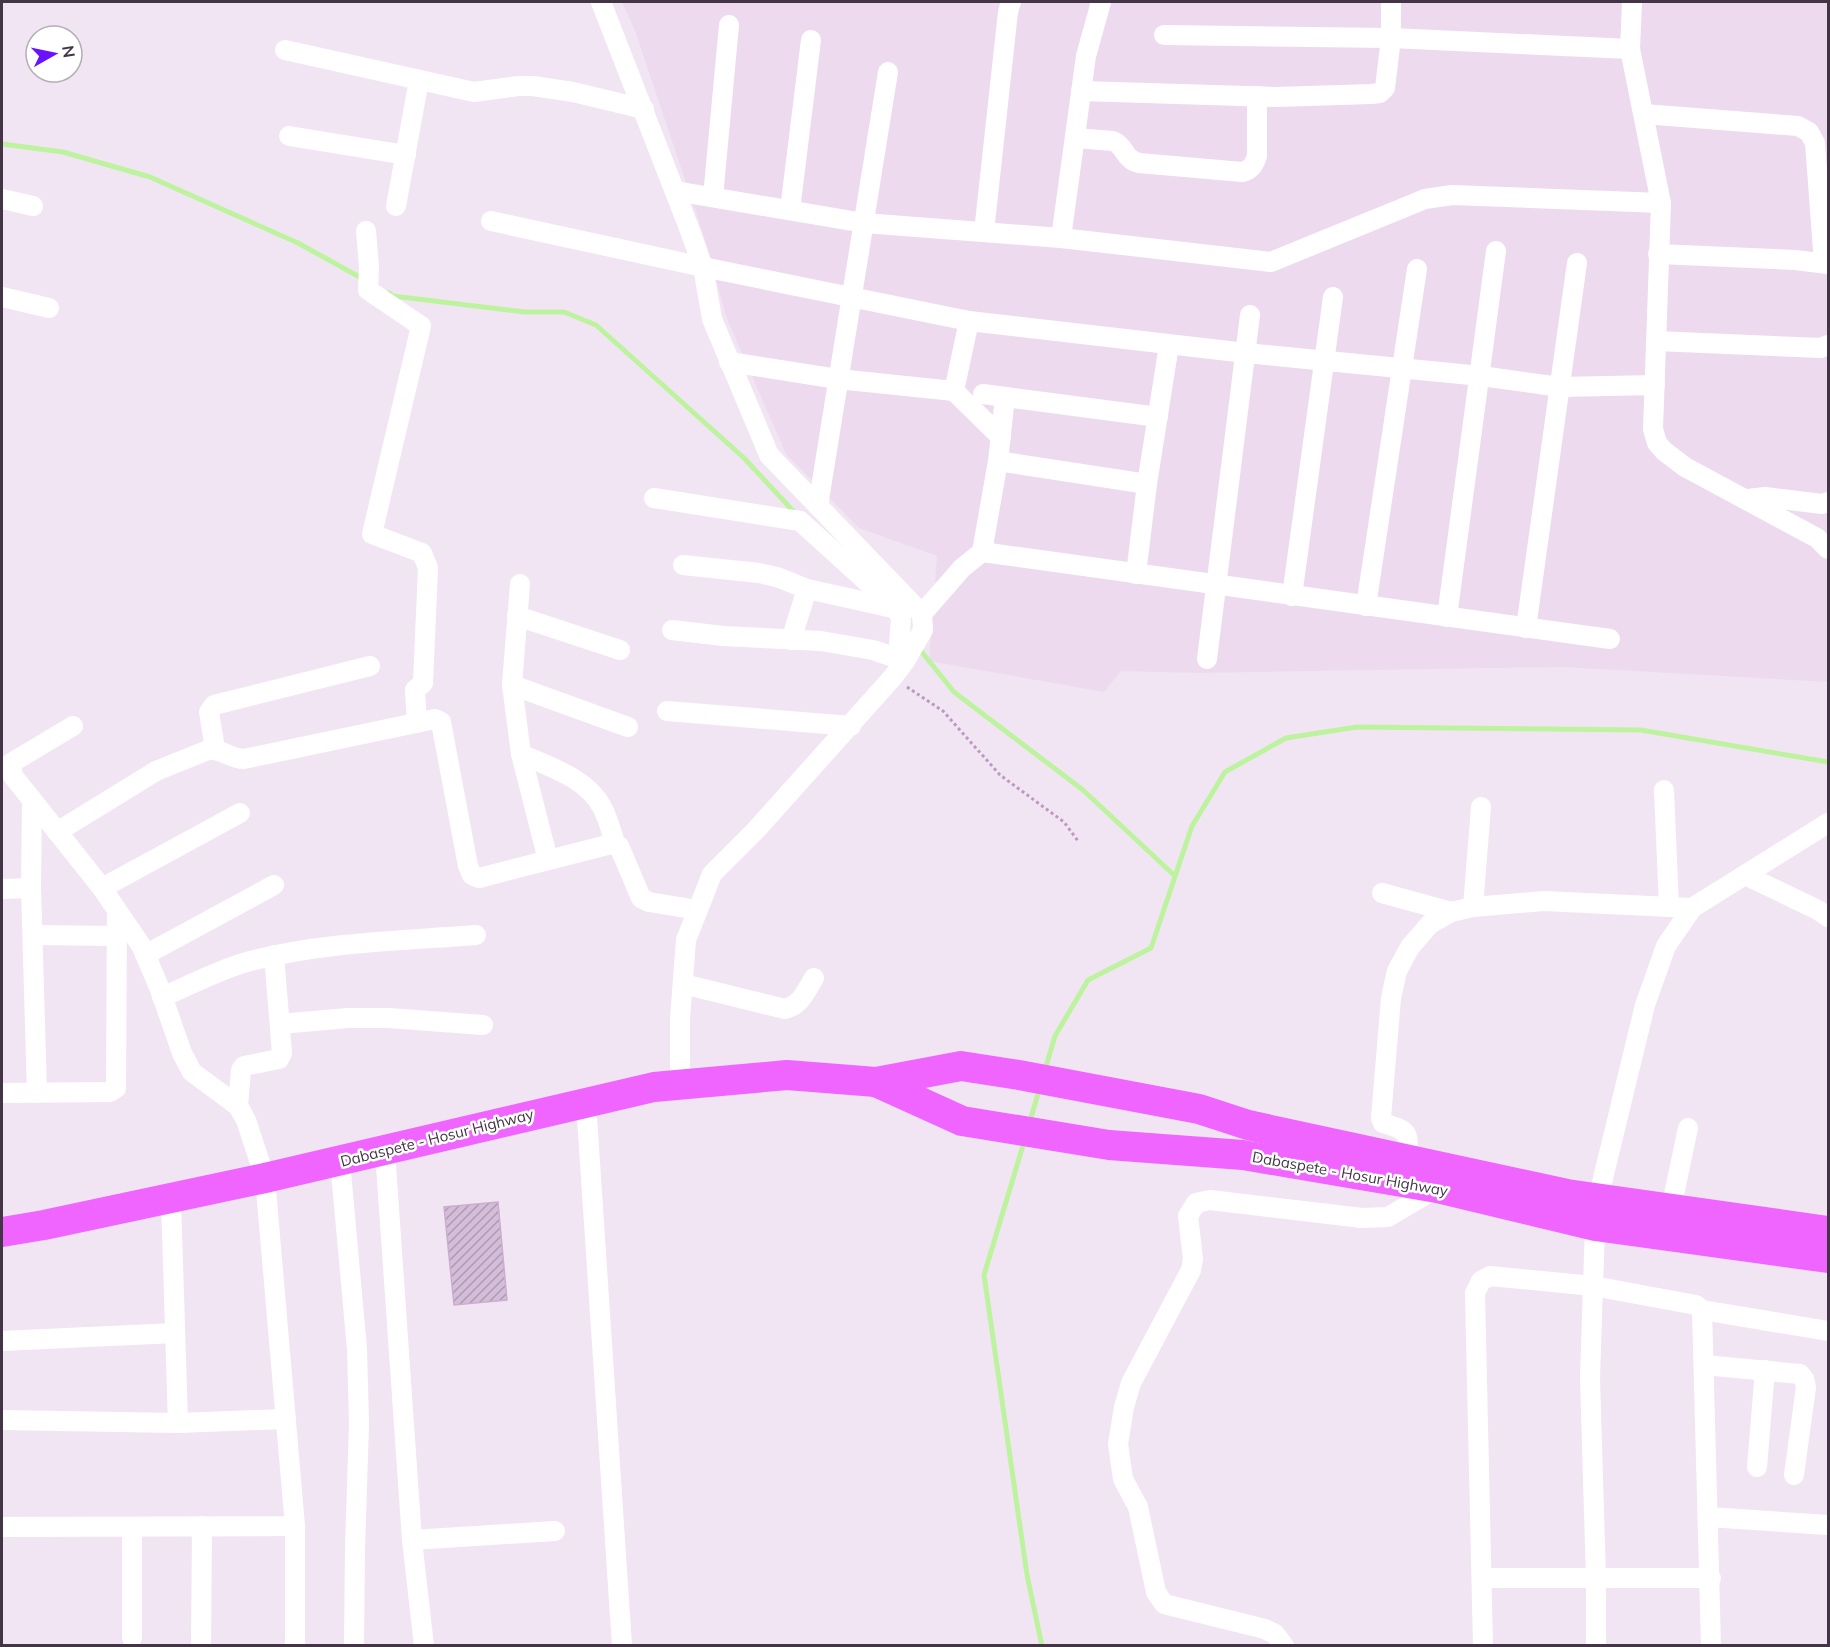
<svg xmlns="http://www.w3.org/2000/svg" width="1830" height="1647" font-family="Mulish,sans-serif">
	<style>
		.residential { fill: #eddaef }
		.lines { fill: none; stroke-linecap: round; stroke-linejoin: round }
		.stream { stroke: #bdf39f; stroke-width: 5 }
		.building { fill: url(#building-hatch); stroke: #cbadd0; stroke-width: 1.5 }
		.path { stroke: #bd98c1; stroke-width: 3; stroke-dasharray: 3 3; stroke-linecap: butt }
		.minor { stroke: #fff; stroke-width: 20 }
		.highway { stroke: #f065ff; stroke-width: 30 }
		.labels { text-anchor: middle; stroke-width: 5; stroke-linejoin: round; paint-order: stroke }
		.street-label { font-size: 15px; fill: #433546; stroke: #fff }
	</style>
	<defs>
		<pattern id="building-hatch" width="6" height="6" patternUnits="userSpaceOnUse" patternTransform="scale(1.5)"><rect width="6" height="6" fill="#d4bdd8"/><path d="M-1 1l2-2M0 6l6-6M5 7l2-2" fill="none" stroke="#ae9ab1"/></pattern>
	</defs>
	<rect width="100%" height="100%" fill="#f2e5f3"/>
	<polygon class="residential" points="622,2 1828,2 1828,682 1562,667 1199,673 1121,671 1104,692 929,661 937,556 859,528 786,454 727,319 703,233 635,31"/>
	<g class="lines">
		<g class="stream">
			<polyline points="2,144 63,152 150,177 298,243 365,280"/>
			<polyline points="389,293 393,296 525,312 564,312 596,325 744,458 795,513"/>
			<polyline points="917,646 954,692 1083,790 1175,876"/>
			<polyline points="1045,1070 1055,1036 1088,980 1151,948 1192,826 1225,772 1286,738 1357,727 1641,730 1828,762"/>
			<polyline points="1030,1121 1040,1087"/>
			<polyline points="1024,1142 984,1275 1027,1575 1042,1646"/>
		</g>
	</g>
	<polygon class="building" points="498,1202 507,1300 454,1305 444,1207"/>
	<g class="lines">
		<polyline class="path" points="907,687 943,711 1000,775 1064,822 1078,841"/>
		<g class="minor">
			<polyline points="601,2 689,228 703,267 712,319 769,455 922,614 923,630 905,661 893,677 756,830 712,874 686,940 680,1019 680,1084"/>
			<polyline points="1632,2 1630,49 1661,203 1653,429 1657,443 1664,451 1685,467 1817,538 1828,549"/>
			<polyline points="1164,35 1391,38 1630,49"/>
			<polyline points="285,50 474,92 518,86 533,86 573,92 644,109"/>
			<polyline points="1081,91 1276,97 1371,94 1380,93 1385,88 1391,38 1391,2"/>
			<polyline points="1644,114 1798,126 1809,132 1815,143 1824,263"/>
			<polyline points="289,136 406,155"/>
			<path d="M1075 138 1113 141C1126 146 1123 159 1139 163L1242 172C1251 170 1254 165 1257 156V96"/>
			<polyline points="675,191 864,223 1061,238 1271,262 1425,199 1452,195 1661,203"/>
			<polyline points="713,197 729,25"/>
			<polyline points="2,199 33,206"/>
			<polyline points="396,206 419,80"/>
			<polyline points="790,210 811,40"/>
			<polyline points="491,221 703,267 969,321 1246,353 1481,376 1560,387 1655,385"/>
			<polyline points="366,231 369,267 368,290 421,326 372,534 422,553 428,568 423,683 415,690 417,723"/>
			<polyline points="984,232 1008,12 1011,2"/>
			<polyline points="1061,238 1086,56 1101,2"/>
			<polyline points="1658,254 1795,260 1828,264"/>
			<polyline points="2,297 49,308"/>
			<polyline points="969,321 954,391 1001,437"/>
			<polyline points="1656,341 1821,348 1828,345"/>
			<polyline points="729,362 838,379 954,391"/>
			<polyline points="983,394 1158,417"/>
			<polyline points="998,461 1147,484"/>
			<polyline points="654,498 800,521 896,608 901,618 898,659"/>
			<polyline points="1748,499 1765,497 1822,504 1828,502"/>
			<polyline points="818,506 888,72"/>
			<polyline points="982,552 998,461 1005,397"/>
			<polyline points="683,565 759,573 777,577 807,589 893,608"/>
			<polyline points="1136,574 1147,484 1169,345"/>
			<polyline points="520,584 512,685 521,754 548,860"/>
			<polyline points="1292,596 1333,297"/>
			<polyline points="1366,606 1417,269"/>
			<polyline points="922,614 962,568 982,552 1610,639"/>
			<polyline points="517,616 620,650"/>
			<polyline points="1447,617 1496,251"/>
			<polyline points="1526,628 1577,263"/>
			<polyline points="672,630 723,636 821,641 873,650 905,661"/>
			<polyline points="791,640 807,589"/>
			<polyline points="1207,659 1250,315"/>
			<polyline points="512,685 628,727"/>
			<polyline points="667,711 851,726"/>
			<polyline points="215,749 209,712 214,705 370,666"/>
			<path d="M521 754C549 767 587 778 602 807 608 818 611 831 615 843"/>
			<polyline points="1664,790 1669,907"/>
			<polyline points="32,800 31,888 37,1093"/>
			<path d="M57 832 156 771 208 750C221 748 231 759 244 759L435 719 441 722 468 866 472 875 479 878 615 843 619 846 641 898 649 902 698 910"/>
			<polyline points="1745,875 1818,910 1828,917"/>
			<polyline points="102,888 240,813"/>
			<polyline points="2,889 31,888"/>
			<polyline points="1382,893 1451,912"/>
			<polyline points="1473,907 1481,807"/>
			<polyline points="33,935 117,936"/>
			<polyline points="145,955 274,885"/>
			<path d="M683 984 785 1009C801 1005 806 991 814 978"/>
			<path d="M162 997C189 986 220 969 247 962 321 942 400 941 476 935"/>
			<polyline points="280,1024 348,1018 389,1018 483,1025"/>
			<polyline points="2,1093 110,1092 116,1088 117,912"/>
			<polyline points="586,1102 622,1646"/>
			<polyline points="238,1106 241,1070 244,1066 279,1059 282,1053 274,955"/>
			<polyline points="385,1151 412,1540 424,1646"/>
			<path d="M1407 1160C1408 1131 1411 1132 1383 1123L1381 1118 1391 998 1397 971 1410 947 1430 924 1451 912 1473 907 1544 901 1692 908"/>
			<polyline points="340,1161 357,1349 359,1423 355,1549 354,1646"/>
			<polyline points="1671,1209 1688,1128"/>
			<polyline points="1702,1310 1828,1331"/>
			<polyline points="2,1341 175,1333"/>
			<polyline points="1704,1365 1800,1374 1804,1379 1806,1387 1794,1475"/>
			<polyline points="2,1420 178,1423 171,1199"/>
			<polyline points="178,1423 286,1419"/>
			<polyline points="1757,1467 1765,1370"/>
			<polyline points="1708,1517 1828,1525"/>
			<polyline points="2,1527 295,1526 265,1178 246,1120 238,1106 192,1072 182,1053 159,987 142,947 102,888 13,776 11,763 73,726"/>
			<polyline points="412,1540 555,1531"/>
			<polyline points="1483,1578 1711,1578"/>
			<polyline points="132,1638 132,1527"/>
			<polyline points="201,1646 202,1526"/>
			<polyline points="295,1646 295,1526"/>
			<polyline points="1284,1646 1275,1634 1265,1629 1164,1604 1156,1592 1138,1507 1123,1479 1118,1444 1124,1407 1131,1383 1191,1270 1193,1259 1188,1216 1196,1203 1210,1200 1362,1218 1388,1217 1437,1188"/>
			<polyline points="1483,1646 1475,1293 1481,1281 1490,1276 1593,1286 1696,1305 1702,1310 1711,1646"/>
			<polyline points="1596,1646 1596,1579 1590,1378 1595,1226 1598,1199 1645,1005 1666,946 1692,908 1828,823"/>
		</g>
		<g class="highway">
			<polyline points="876,1082 962,1121 1109,1145 1243,1155 1437,1188 1595,1226 1828,1258"/>
			<polyline points="2,1232 44,1225 265,1178 654,1087 787,1075 876,1082 961,1066 1019,1075 1199,1109 1248,1125 1567,1194 1828,1231"/>
		</g>
	</g>
	<g class="labels">
		<g class="street-label">
			<text transform="translate(437 1138) rotate(-14)" y="5">Dabaspete - Hosur Highway</text>
			<text transform="translate(1350 1174) rotate(10)" y="5">Dabaspete - Hosur Highway</text>
		</g>
	</g>
	<rect width="1830" height="1647" fill="none" stroke="#433546" stroke-width="6"/>
	<g transform="translate(54 54) rotate(81)"><circle r="28" fill="#ffffff" stroke="#b4aeb5" stroke-width="1.5"/>
	<path d="M0-4.5L10 22L0 15L-10 22Z" fill="#6c11ff"/>
	<text y="-9" font-size="16" font-weight="bold" text-anchor="middle" fill="#433546">N</text>
	</g>
</svg>
